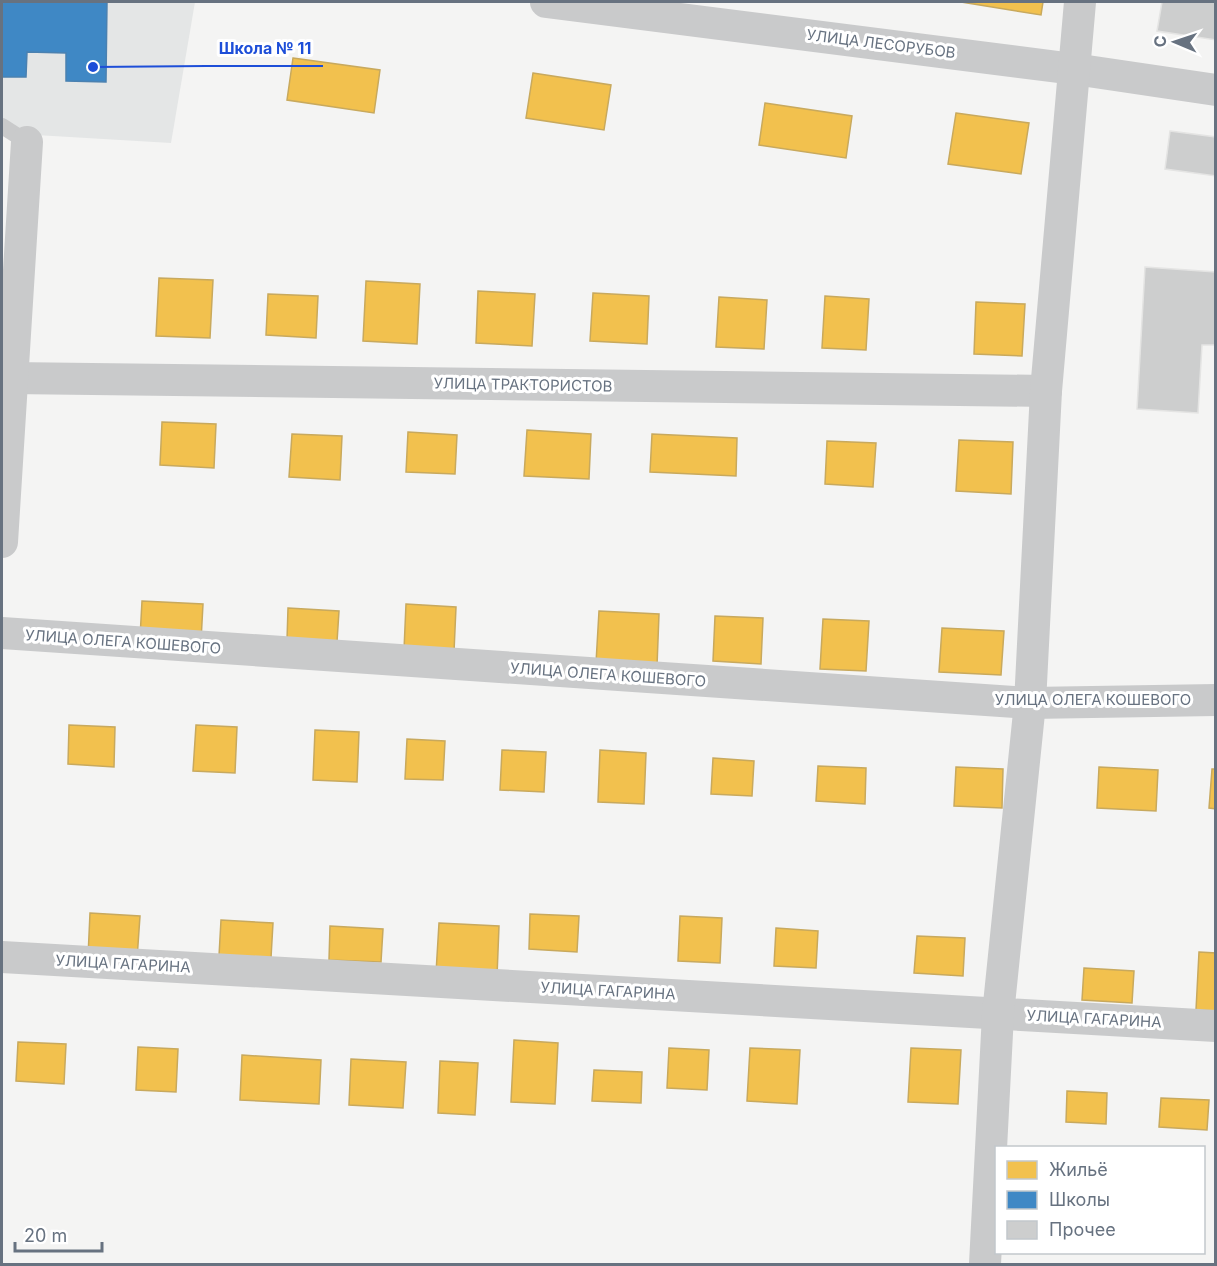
<svg xmlns="http://www.w3.org/2000/svg" width="1217" height="1266" font-family="Inter,sans-serif">
	<style>
		.built { fill: #e4e6e6 }
		.homes { fill: #f2c14e; stroke: #c8a95d; stroke-width: 1.5 }
		.schools { fill: #3f88c5; stroke: #4b81b0; stroke-width: 1.5 }
		.building { fill: #cdcece; stroke: #e4e4e3; stroke-width: 1.5 }
		.lines { fill: none; stroke-linecap: round; stroke-linejoin: round }
		.lane { stroke: #c9cacb; stroke-width: 16 }
		.street { stroke: #c9cacb; stroke-width: 32 }
		.labels { text-anchor: middle; stroke-width: 6; stroke-linejoin: round; paint-order: stroke }
		.street-label { font-size: 15px; fill: #677280; stroke: #fff }
		.leader { fill: none; stroke: #1d4ed8; stroke-width: 2 }
		.callout-dot { fill: #1d4ed8; stroke: #fff; stroke-width: 2 }
		.callout-label { font-size: 16px; text-anchor: middle; font-weight: bold; fill: #1d4ed8; stroke: #fff; stroke-width: 6; stroke-linejoin: round; paint-order: stroke }
	</style>
	<rect width="100%" height="100%" fill="#f4f4f3"/>
	<polygon class="built" points="2,2 195,2 171,143 2,133"/>
	<g class="homes">
		<polygon points="961,2 1043,2 1041,15"/>
		<polygon points="293,58 380,70 374,113 287,100"/>
		<polygon points="533,73 611,85 604,130 526,118"/>
		<polygon points="765,103 852,116 846,158 759,145"/>
		<polygon points="956,113 1029,123 1021,174 948,164"/>
		<polygon points="159,278 213,280 210,338 156,336"/>
		<polygon points="366,281 420,284 417,344 363,341"/>
		<polygon points="478,291 535,294 532,346 476,343"/>
		<polygon points="593,293 649,296 647,344 590,341"/>
		<polygon points="268,294 318,296 316,338 266,335"/>
		<polygon points="825,296 869,299 866,350 822,348"/>
		<polygon points="719,297 767,300 764,349 716,347"/>
		<polygon points="976,302 1025,304 1022,356 974,354"/>
		<polygon points="162,422 216,424 214,468 160,465"/>
		<polygon points="527,430 591,434 589,479 524,476"/>
		<polygon points="408,432 457,435 455,474 406,472"/>
		<polygon points="292,434 342,436 340,480 289,477"/>
		<polygon points="652,434 737,438 736,476 650,472"/>
		<polygon points="959,440 1013,442 1011,494 956,491"/>
		<polygon points="827,441 876,443 873,487 825,484"/>
		<polygon points="142,601 203,604 201,641 140,638"/>
		<polygon points="406,604 456,607 454,652 404,650"/>
		<polygon points="288,608 339,611 337,642 287,640"/>
		<polygon points="599,611 659,614 657,666 596,663"/>
		<polygon points="715,616 763,618 761,664 713,661"/>
		<polygon points="823,619 869,621 866,671 820,669"/>
		<polygon points="942,628 1004,631 1001,675 939,672"/>
		<polygon points="69,725 115,727 114,767 68,764"/>
		<polygon points="196,725 237,727 235,773 193,771"/>
		<polygon points="315,730 359,732 357,782 313,780"/>
		<polygon points="407,739 445,741 443,780 405,779"/>
		<polygon points="502,750 546,752 544,792 500,790"/>
		<polygon points="600,750 646,753 644,804 598,802"/>
		<polygon points="713,758 754,761 752,796 711,794"/>
		<polygon points="818,766 866,768 865,804 816,801"/>
		<polygon points="956,767 1003,769 1002,808 954,806"/>
		<polygon points="1099,767 1158,770 1156,811 1097,808"/>
		<polygon points="1212,769 1216,769 1216,809 1209,808"/>
		<polygon points="90,913 140,916 137,959 88,957"/>
		<polygon points="530,914 579,916 577,952 529,949"/>
		<polygon points="680,916 722,918 720,963 678,961"/>
		<polygon points="221,920 273,923 271,958 219,956"/>
		<polygon points="439,923 499,926 497,976 436,973"/>
		<polygon points="330,926 383,929 381,962 329,960"/>
		<polygon points="776,928 818,931 816,968 774,966"/>
		<polygon points="917,936 965,938 963,976 914,973"/>
		<polygon points="1199,952 1216,953 1216,1011 1196,1010"/>
		<polygon points="1084,968 1134,971 1132,1003 1082,1000"/>
		<polygon points="514,1040 558,1043 555,1104 511,1102"/>
		<polygon points="18,1042 66,1044 64,1084 16,1081"/>
		<polygon points="138,1047 178,1049 176,1092 136,1090"/>
		<polygon points="669,1048 709,1050 707,1090 667,1088"/>
		<polygon points="750,1048 800,1050 797,1104 747,1101"/>
		<polygon points="911,1048 961,1050 958,1104 908,1102"/>
		<polygon points="242,1055 321,1060 319,1104 240,1100"/>
		<polygon points="351,1059 406,1062 403,1108 349,1105"/>
		<polygon points="440,1061 478,1063 475,1115 438,1113"/>
		<polygon points="594,1070 642,1072 641,1103 592,1101"/>
		<polygon points="1067,1091 1107,1093 1106,1124 1066,1122"/>
		<polygon points="1161,1098 1209,1100 1207,1130 1159,1127"/>
	</g>
	<polygon class="schools" points="2,2 107,2 106,82 66,81 66,53 27,52 26,77 2,77"/>
	<g class="building">
		<polygon points="1162,2 1216,2 1216,40 1157,31"/>
		<polygon points="1170,131 1216,137 1216,176 1165,169"/>
		<polygon points="1145,267 1216,272 1216,345 1202,345 1198,413 1137,409"/>
	</g>
	<g class="lines">
		<polyline class="lane" points="2,126 27,142"/>
		<g class="street">
			<polyline points="546,2 1074,69 1216,90"/>
			<polyline points="2,375 10,378 1046,391"/>
			<polyline points="2,542 27,142"/>
			<polyline points="2,633 1030,703 1216,700"/>
			<polyline points="2,957 1216,1026"/>
			<polyline points="985,1264 998,1014 1030,703 1046,391 1080,2"/>
		</g>
	</g>
	<g class="labels">
		<g class="street-label">
			<text transform="translate(881 44) rotate(7)" y="5">УЛИЦА ЛЕСОРУБОВ</text>
			<text transform="translate(523 385) rotate(1)" y="5">УЛИЦА ТРАКТОРИСТОВ</text>
			<text transform="translate(123 642) rotate(4)" y="5">УЛИЦА ОЛЕГА КОШЕВОГО</text>
			<text transform="translate(608 675) rotate(4)" y="5">УЛИЦА ОЛЕГА КОШЕВОГО</text>
			<text x="1093" y="705">УЛИЦА ОЛЕГА КОШЕВОГО</text>
			<text transform="translate(123 964) rotate(3)" y="5">УЛИЦА ГАГАРИНА</text>
			<text transform="translate(608 991) rotate(3)" y="5">УЛИЦА ГАГАРИНА</text>
			<text transform="translate(1094 1019) rotate(3)" y="5">УЛИЦА ГАГАРИНА</text>
		</g>
	</g>
	<path class="leader" d="M93 67L206 66H323"/>
	<circle class="callout-dot" cx="93" cy="67" r="6"/>
	<g class="callout-label">
		<text x="265" y="54">Школа № 11</text>
	</g>
	<rect width="1217" height="1266" fill="none" stroke="#677280" stroke-width="6"/>
	<rect x="995" y="1146" width="210" height="108" fill="#ffffff" stroke="#c2c7cc" stroke-width="1.5"/>
	<rect x="1007" y="1161" width="30" height="18" fill="#f2c14e" stroke="#c2c7cc" stroke-width="1.5"/>
	<text x="1049" y="1176" font-size="18" fill="#677280">Жильё</text>
	<rect x="1007" y="1191" width="30" height="18" fill="#3f88c5" stroke="#c2c7cc" stroke-width="1.5"/>
	<text x="1049" y="1206" font-size="18" fill="#677280">Школы</text>
	<rect x="1007" y="1221" width="30" height="18" fill="#cdcece" stroke="#c2c7cc" stroke-width="1.5"/>
	<text x="1049" y="1236" font-size="18" fill="#677280">Прочее</text>
	<g transform="translate(1175 42) rotate(272)" stroke="#ffffff" stroke-width="4.5" paint-order="stroke">
	<path d="M0-4.5L10 22L0 15L-10 22Z" fill="#677280"/>
	<text y="-9" font-size="16" font-weight="bold" text-anchor="middle" fill="#677280">С</text>
	</g>
	<path d="M15 1242v9h87v-9" fill="none" stroke="#677280" stroke-width="3"/>
	<text x="24" y="1242" font-size="18" fill="#677280" stroke="#ffffff" stroke-width="4.5" paint-order="stroke">20 m</text>
</svg>
